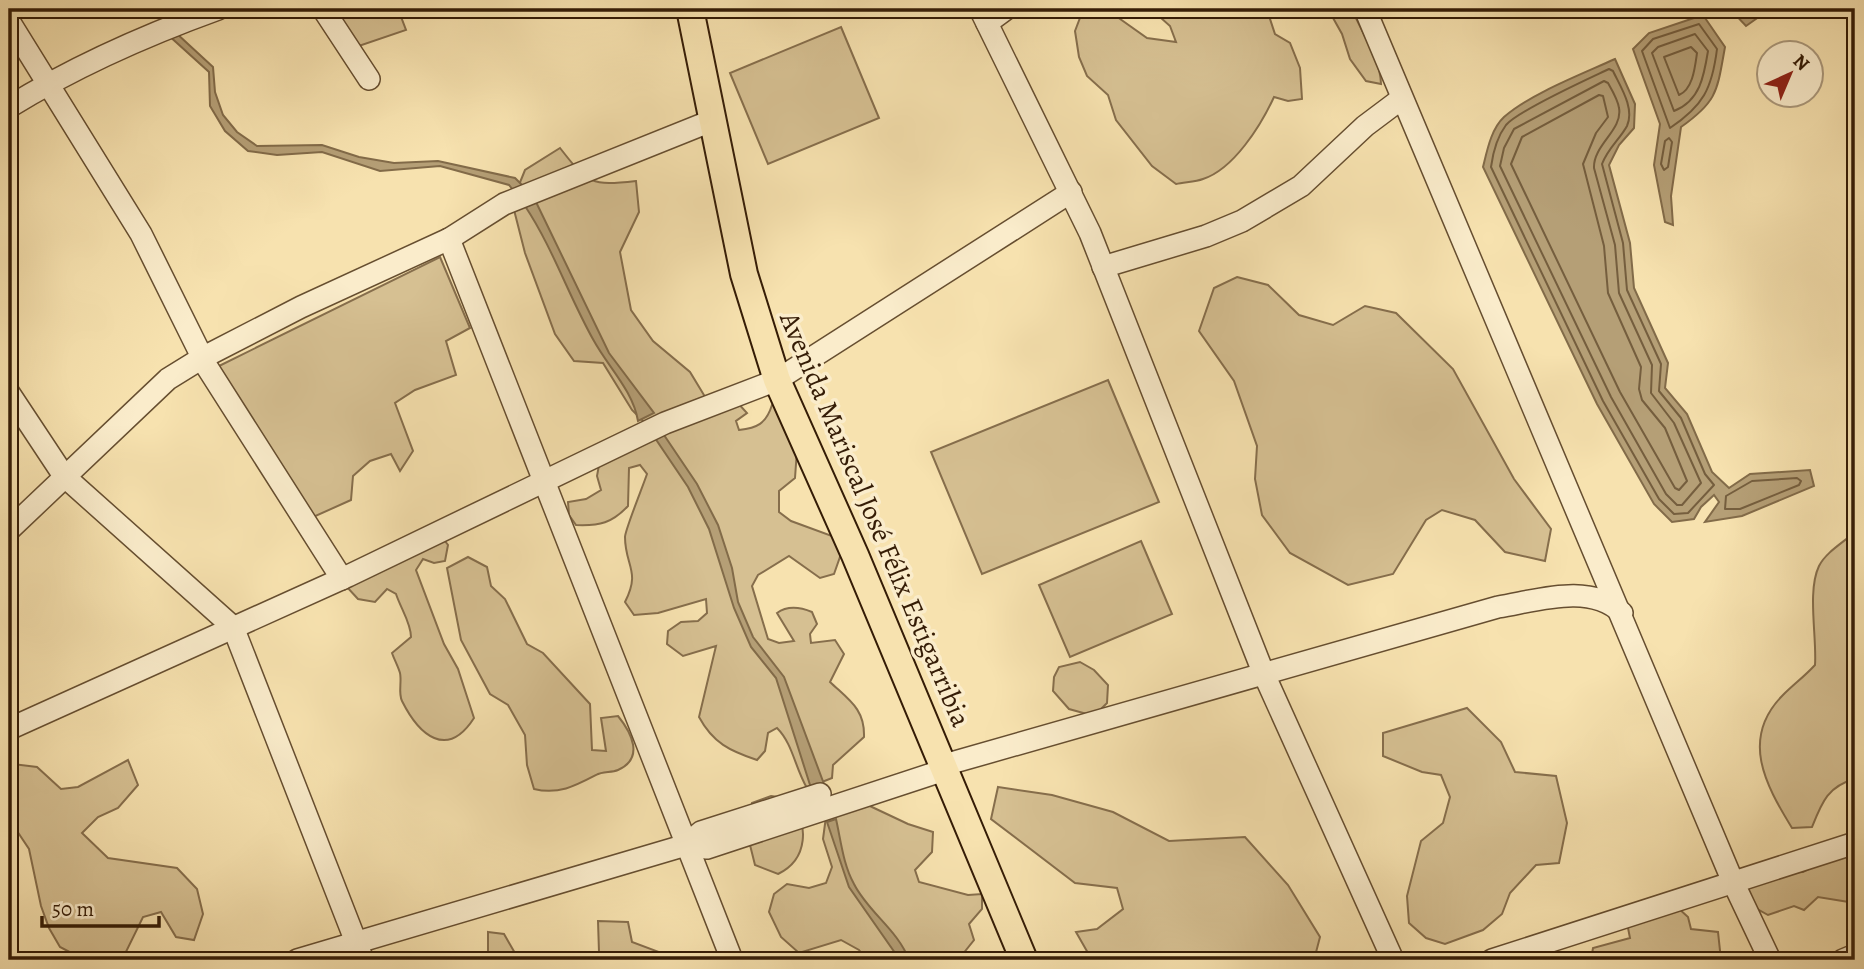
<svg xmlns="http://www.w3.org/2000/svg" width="1864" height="969" font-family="Alegreya,serif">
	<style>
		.green { fill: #d6c092; stroke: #866e4c; stroke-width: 2 }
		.water { fill: #b59f76; stroke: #826b49; stroke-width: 2 }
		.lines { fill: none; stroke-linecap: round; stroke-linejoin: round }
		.shore { stroke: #755e3e; stroke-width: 2 }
		.minor-casing { stroke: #664e30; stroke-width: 24 }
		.major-casing { stroke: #351c06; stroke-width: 30 }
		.minor { stroke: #faeccb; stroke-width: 21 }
		.major { stroke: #f7e2af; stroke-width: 26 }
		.labels { text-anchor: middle; stroke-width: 7; stroke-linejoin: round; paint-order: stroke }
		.street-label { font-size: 28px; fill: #351c06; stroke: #faeccb }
	</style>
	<rect width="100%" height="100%" fill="#f7e2af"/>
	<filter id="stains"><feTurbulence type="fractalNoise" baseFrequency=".00286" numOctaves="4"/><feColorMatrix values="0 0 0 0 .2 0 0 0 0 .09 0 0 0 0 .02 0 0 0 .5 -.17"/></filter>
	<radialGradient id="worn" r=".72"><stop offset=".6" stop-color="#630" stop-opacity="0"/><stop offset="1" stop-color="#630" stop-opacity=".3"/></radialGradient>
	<g class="green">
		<polygon points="329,9 398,9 406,30 347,50"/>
		<path d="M1106 9 1147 38 1176 42 1170 26 1151 9H1274L1268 13 1275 34 1290 43 1300 68 1302 99 1288 101 1274 97C1261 125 1234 169 1203 179 1195 182 1184 182 1176 184L1152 166 1116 120 1108 95 1087 76 1079 57 1075 31 1083 10Z"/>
		<path d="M1328 9H1352C1362 35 1380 56 1381 84L1366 81 1350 59 1342 34Z"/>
		<polygon points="841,27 879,118 768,164 730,73"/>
		<path d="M560 148C588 184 591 186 636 181L639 212 620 252 631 310 653 341 690 372 707 400 649 427 632 410 603 363 574 361 555 334 525 253 512 202 525 170Z"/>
		<polygon points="440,257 470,328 446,341 456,375 415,390 395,403 413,451 400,471 391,454 370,461 353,476 351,500 311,518 219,366"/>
		<polygon points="1237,277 1268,285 1299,315 1333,325 1365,306 1396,313 1453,369 1514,479 1551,529 1545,561 1505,552 1475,520 1442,510 1426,520 1393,574 1348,585 1290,553 1262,515 1255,479 1257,446 1234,381 1199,331 1214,288"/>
		<polygon points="1108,380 1159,502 982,574 931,452"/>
		<path d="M736 401 747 413 736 421 739 430C757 428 766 424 772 405L781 402 797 450 795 478 779 491V512L791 521 832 536 841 554 834 574 820 578 789 556 758 575 752 586 768 639 779 643 794 641 777 613C788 605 800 607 812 612L817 624 810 634 811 643 835 640 844 654 830 682C849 700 865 709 864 737L833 765 832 778 807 788C795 768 793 744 777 728L768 733 765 751 757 760C730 751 713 743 699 717L716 646 683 656 667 644 668 631 681 622 698 621 707 613 706 599 658 613 634 615 625 602C641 571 625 566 625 537 625 530 643 486 647 474L640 465 629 468 628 506C612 523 600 526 576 525L569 515 568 502 586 499 601 490 597 476 601 454Z"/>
		<path d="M438 532 448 545 445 561 434 563 423 559 416 570 444 644 458 669 474 718C447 760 419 735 402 701 398 693 402 682 400 673 398 666 394 659 392 653L411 637C411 623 401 609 396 594L387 589 375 602 358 599 346 586Z"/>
		<path d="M1855 532V779C1828 786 1822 802 1812 827L1792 828C1765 784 1740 738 1783 695 1794 684 1805 676 1815 665 1817 637 1807 591 1819 566 1826 552 1844 542 1855 532Z"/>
		<polygon points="1141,541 1172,614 1070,657 1039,585"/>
		<path d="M468 557 487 567 491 586 505 599 527 644 543 653 590 704 592 750 606 751 601 718 618 716C631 732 645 758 618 770 611 773 603 771 596 775 575 786 558 795 534 789L527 765 525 735 508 705 490 694 461 640 447 568Z"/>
		<polygon points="1080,662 1094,670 1108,685 1107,703 1094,716 1069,709 1053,691 1054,677 1059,667"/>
		<polygon points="1467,708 1501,742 1515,772 1556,776 1567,823 1559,863 1536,865 1510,893 1502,914 1483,930 1445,944 1426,938 1409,923 1407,896 1421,841 1443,823 1450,797 1441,775 1422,772 1383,756 1383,733"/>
		<polygon points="128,760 138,785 118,808 98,817 82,833 108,858 177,868 197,889 203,914 194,940 176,937 161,912 143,917 122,960 79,957 60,947 49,928 41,906 29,849 9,819 9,768 13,764 37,767 61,789 78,787"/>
		<polygon points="998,787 1052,795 1113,812 1169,841 1245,837 1288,885 1320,937 1314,960 1092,960 1076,932 1097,929 1123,909 1117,888 1075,883 991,819"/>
		<path d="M771 796 792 799C808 825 809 859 778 874L755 865 750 845 752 803Z"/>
		<polygon points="855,799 908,824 933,832 932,852 915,870 919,882 968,895 982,894 982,909 969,924 974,940 958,960 867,960 859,950 841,940 799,953 781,937 769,912 774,894 787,884 809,888 826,883 832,867 823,839 827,809"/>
		<polygon points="1855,855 1855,903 1818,897 1804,910 1794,906 1768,915 1752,906 1748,887 1777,873 1803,872 1825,860"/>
		<polygon points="1677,907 1688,917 1691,929 1718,932 1721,960 1591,960 1593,948 1630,938 1627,923"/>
		<polygon points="598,921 628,922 632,942 659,952 668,960 574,960 599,952"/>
		<polygon points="488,932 504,934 519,960 488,960"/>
	</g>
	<g class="water">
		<polygon points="1730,9 1770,9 1746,26"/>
		<path d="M1703 15 1725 47C1717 91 1718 101 1681 127L1671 196 1673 225 1665 222 1654 165 1660 124 1633 49 1649 33Z"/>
		<polygon points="175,32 213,67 215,92 223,115 237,132 257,146 322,145 359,157 394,163 438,161 515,178 523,186 513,190 509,185 440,166 380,171 322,152 277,155 248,151 225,131 210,106 209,72 167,34"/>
		<path d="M1615 59 1635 104 1634 128 1619 145 1609 165 1630 243 1634 288 1668 363 1665 388 1687 414 1712 472 1729 488 1750 474 1810 470 1814 486 1742 516 1705 522 1719 502 1714 495 1701 507 1694 519 1672 522 1654 504 1597 404 1483 167C1487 151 1491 129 1504 117 1530 94 1582 74 1615 59Z"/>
		<path d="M536 202 609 353 654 413 638 421C633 391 609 368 594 341 569 297 553 248 525 206Z"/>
		<polygon points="664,435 697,484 718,525 732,568 738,602 753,637 784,677 824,784 811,788 776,678 751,647 734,608 709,529 688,487 655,438"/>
		<path d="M836 819C841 841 843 864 854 884 868 912 898 930 909 960H900L849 887 827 822Z"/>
	</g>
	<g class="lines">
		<g class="shore">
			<path d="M1699 24 1717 49C1712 89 1703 106 1670 128L1642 51 1653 39Z"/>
			<path d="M1695 34 1708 51C1704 76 1700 101 1674 111L1652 53 1658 47Z"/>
			<path d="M1691 47 1697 53C1695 67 1693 89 1679 95L1664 57Z"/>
			<path d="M1609 69 1613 71C1620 86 1635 108 1627 126 1620 139 1608 148 1602 164L1623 243 1627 290 1661 364 1659 391 1681 418 1705 474 1714 485 1688 513 1674 514 1659 499 1603 401 1491 167C1493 152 1497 137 1506 125 1519 110 1588 79 1609 69Z"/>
			<path d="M1604 81 1608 83C1612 90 1618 100 1619 108 1623 130 1593 145 1594 168L1615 245 1619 293 1652 365 1651 393 1674 423 1701 483 1682 505H1677L1666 494 1611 397 1500 166 1504 148 1514 129Z"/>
			<polygon points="1599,95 1603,96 1608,117 1596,133 1583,164 1604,246 1608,293 1641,367 1639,389 1642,400 1665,428 1687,481 1679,490 1675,488 1620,392 1511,164 1522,137"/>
			<polygon points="1669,138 1672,142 1668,167 1664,170 1661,164 1665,141"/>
			<polygon points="1797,478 1801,481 1799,485 1740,509 1725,509 1726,496 1752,481"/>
		</g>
		<g class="minor-casing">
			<g id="minor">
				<polyline points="323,9 369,79"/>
				<polyline points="980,9 1090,233 1263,672 1393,960"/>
				<polyline points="1365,9 1733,882 1770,960"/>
				<polyline points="9,21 141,234 207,367 342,579"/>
				<polyline points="987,23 1006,9"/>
				<path d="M9 107C74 67 146 35 218 9"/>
				<polyline points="449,239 732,960"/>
				<polyline points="1103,267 1206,236 1242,221 1301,186 1365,126 1401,99"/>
				<polyline points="9,393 64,476 233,627 363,960"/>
				<polyline points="9,530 168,379 202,358 301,307 449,239 504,204 711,121"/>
				<polyline points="9,729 348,576 665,423 777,380 1071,192"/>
				<polyline points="686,845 701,832 820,794"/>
				<path d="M297 960 686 845 707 848 935 773 944 765 1498 607C1536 601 1590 582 1622 613"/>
				<polyline points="1492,960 1855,843"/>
				<polyline points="1843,960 1855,955"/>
			</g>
		</g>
		<g class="major-casing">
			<polyline id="major" points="690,9 744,274 777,380 855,555 1024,960"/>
		</g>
		<use href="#minor" class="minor"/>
		<use href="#major" class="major"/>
	</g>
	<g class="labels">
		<g class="street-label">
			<text transform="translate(876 519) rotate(67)" y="10">Avenida Mariscal José Félix Estigarribia</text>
		</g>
	</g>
	<rect width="1864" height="969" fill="none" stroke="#f7e2af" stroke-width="35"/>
	<rect x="10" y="10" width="1843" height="948" fill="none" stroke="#351c06" stroke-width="3.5"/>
	<rect x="18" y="18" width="1829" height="934" fill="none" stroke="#351c06" stroke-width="2"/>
	<g transform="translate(1790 74) rotate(44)"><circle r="33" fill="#faeccb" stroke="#ab997c" stroke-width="2"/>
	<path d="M0-5L12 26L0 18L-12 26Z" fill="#8f2418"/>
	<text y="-10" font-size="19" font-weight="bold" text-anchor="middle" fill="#351c06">N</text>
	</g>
	<path d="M42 916v10h117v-10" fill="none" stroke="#351c06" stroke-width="3.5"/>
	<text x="52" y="916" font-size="21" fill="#351c06" stroke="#faeccb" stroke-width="5" paint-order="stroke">50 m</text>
	<rect width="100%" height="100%" filter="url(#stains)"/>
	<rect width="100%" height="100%" fill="url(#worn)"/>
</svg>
